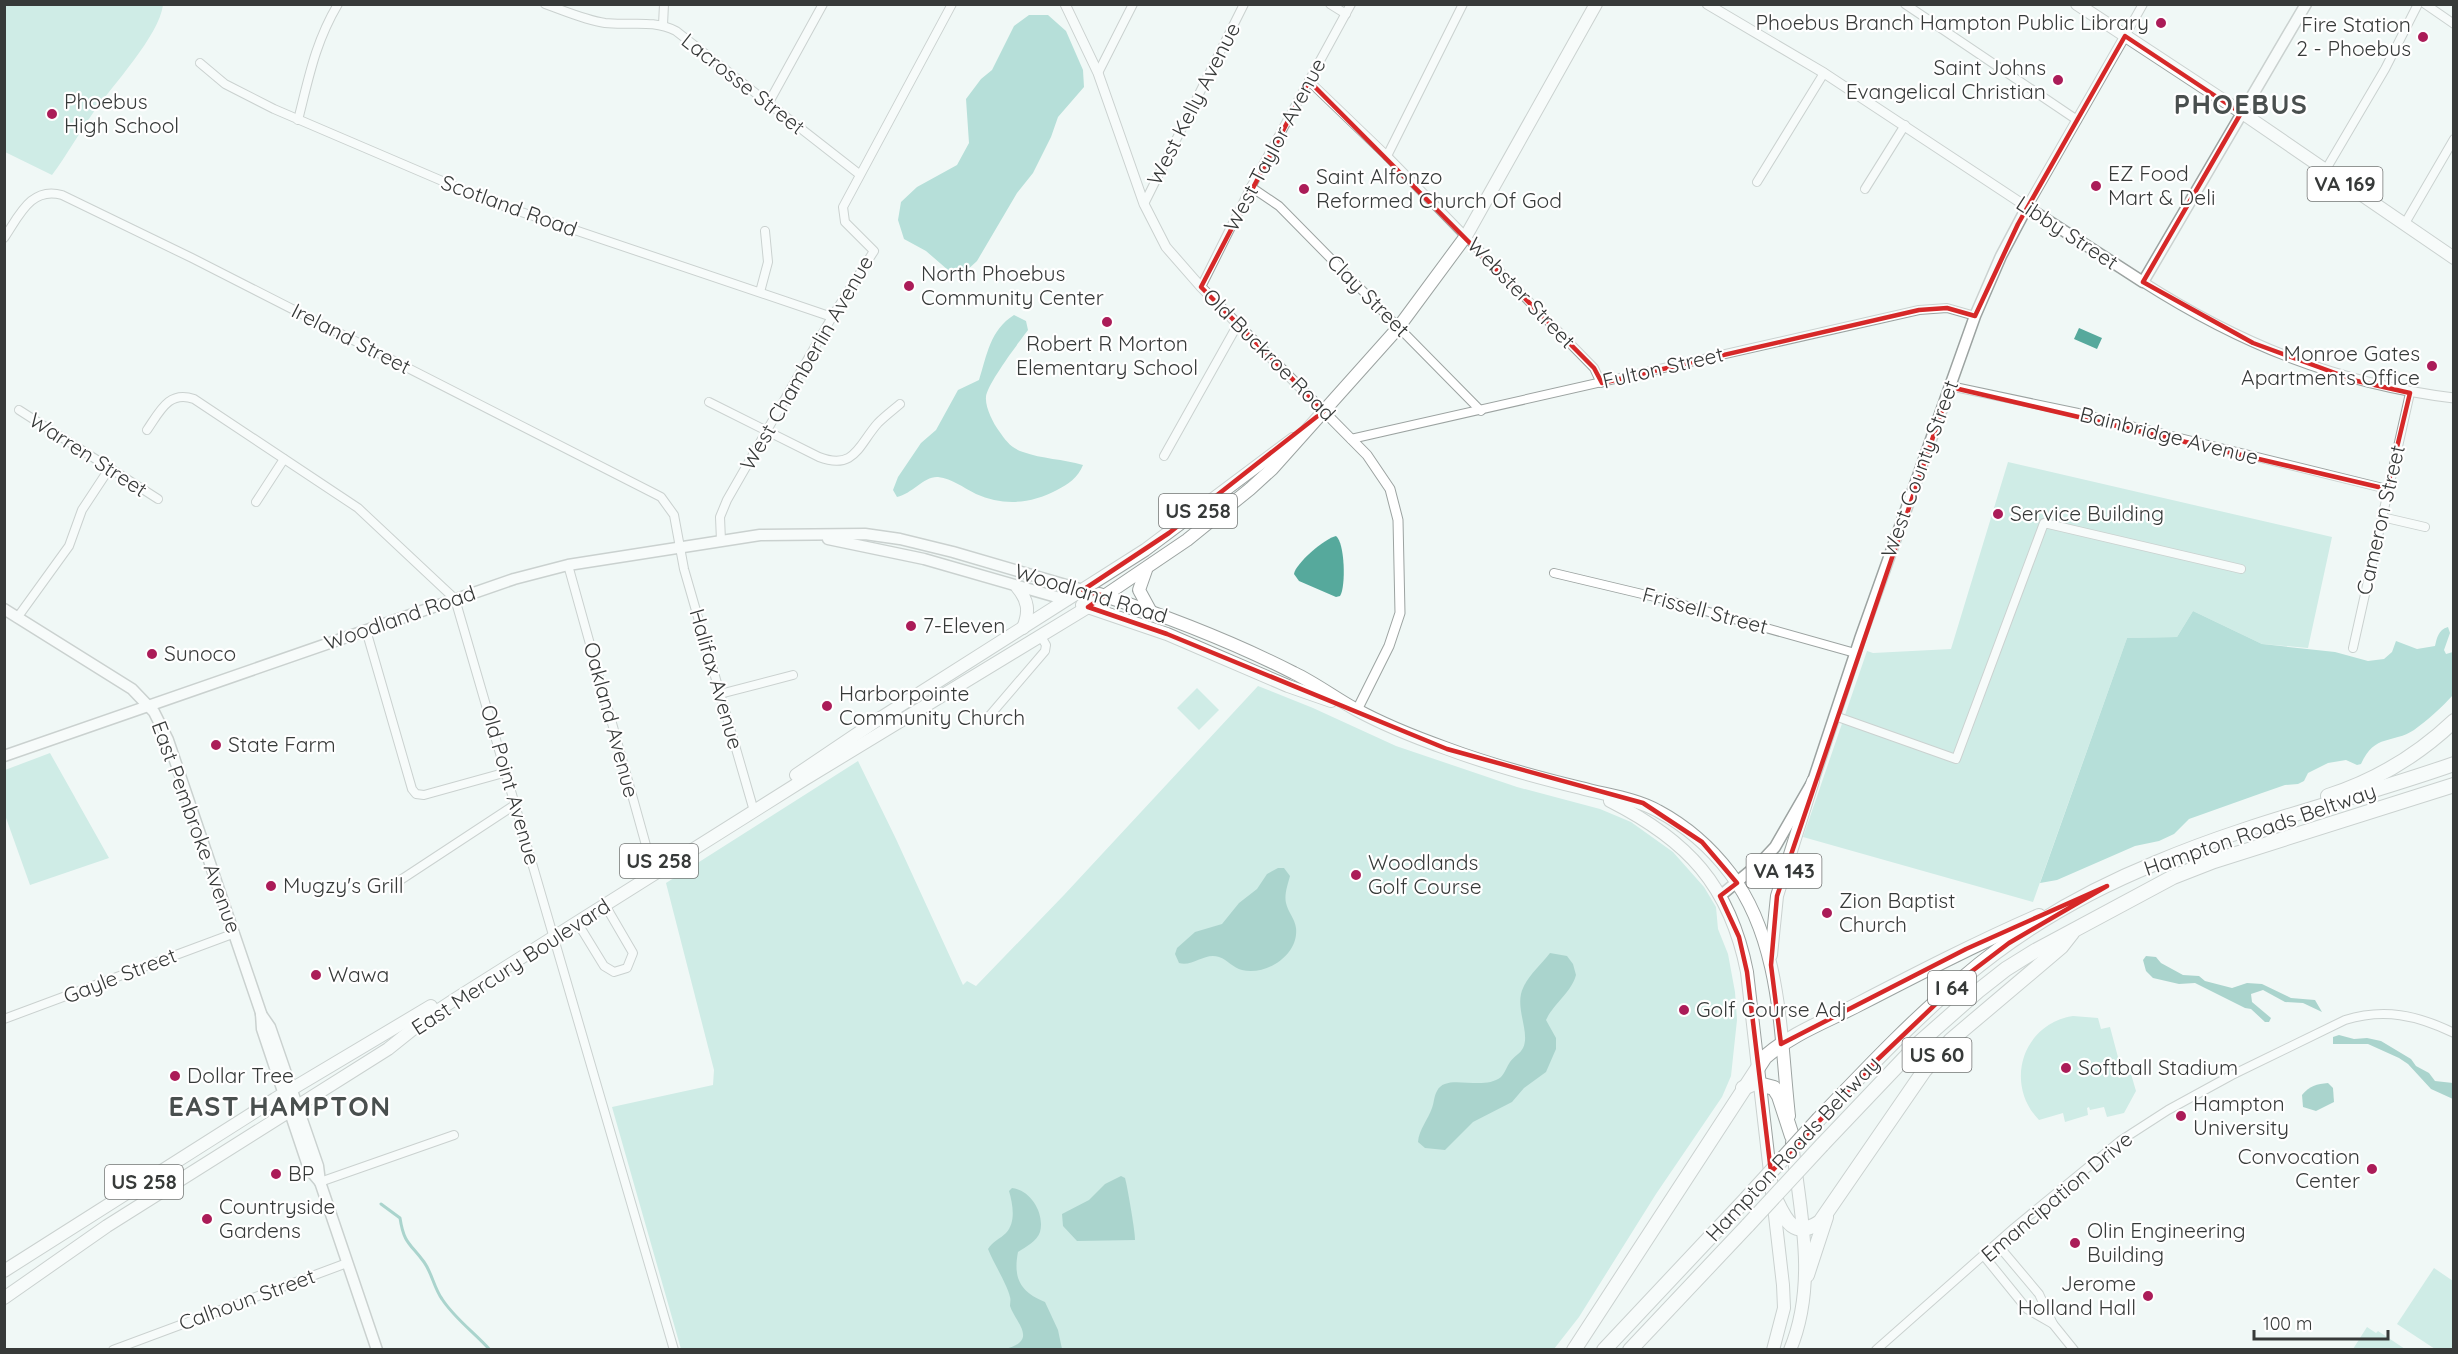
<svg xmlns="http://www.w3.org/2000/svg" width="2458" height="1354" font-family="Quicksand,sans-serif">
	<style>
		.green { fill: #a7ddd3 }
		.forest { fill: #6fc2b5 }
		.water { fill: #56a99c }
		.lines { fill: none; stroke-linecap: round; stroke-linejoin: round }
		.stream { stroke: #56a99c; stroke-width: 3 }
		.minor-casing { stroke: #9ca3a1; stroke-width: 10 }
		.tertiary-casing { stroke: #9ca3a1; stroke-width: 11 }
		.secondary-casing { stroke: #9ca3a1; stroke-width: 13 }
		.primary-casing { stroke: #9ca3a1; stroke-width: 14 }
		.motorway-casing { stroke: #9ca3a1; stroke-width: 16 }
		.minor { stroke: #fff; stroke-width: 8 }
		.tertiary { stroke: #fff; stroke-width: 9 }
		.secondary { stroke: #fff; stroke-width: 10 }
		.primary { stroke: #fff; stroke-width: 12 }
		.motorway { stroke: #fff; stroke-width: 14 }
		.motorway-bridge-casing { stroke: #9ca3a1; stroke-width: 16; stroke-linecap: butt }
		.motorway-bridge { stroke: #fff; stroke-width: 14 }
		.marked { fill: none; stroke: #d62828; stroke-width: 4.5; stroke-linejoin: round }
		.poi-dot { fill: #ab1c58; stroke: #fff; stroke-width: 2 }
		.labels { text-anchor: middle; stroke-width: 4.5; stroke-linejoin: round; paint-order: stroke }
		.shield { fill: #fff; stroke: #737574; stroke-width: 1.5 }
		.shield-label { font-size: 20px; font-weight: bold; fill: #373a39 }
		.poi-label { font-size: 21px; fill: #373a39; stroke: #fff; text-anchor: start }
		.street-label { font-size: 21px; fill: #373a39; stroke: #fff }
		.district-label { font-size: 27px; font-weight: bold; letter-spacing: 1.5px; fill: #494f4e; stroke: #fff }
	</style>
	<rect width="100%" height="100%" fill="#f0f8f6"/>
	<g class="green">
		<path d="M5 4 163 5C159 36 112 86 93 113 79 133 67 155 52 175L5 152Z"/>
		<polygon points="2008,462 2332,537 2308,648 2262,644 2193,611 2177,637 2127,638 2033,902 1803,837 1867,651 1873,653 1951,649"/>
		<polygon points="1258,686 1313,708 1396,746 1517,787 1600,809 1631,822 1673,852 1704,887 1716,907 1718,929 1728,954 1735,992 1737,1020 1731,1076 1722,1097 1656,1194 1579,1317 1554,1349 681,1349 612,1107 713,1085 714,1070 666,883 858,761 896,839 963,985 967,981 976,986 1064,895"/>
		<polygon points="1197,688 1219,710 1199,730 1177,708"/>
		<polygon points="50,753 109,858 30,885 5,815 5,770"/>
		<path d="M2073 1016 2098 1018 2101 1029 2110 1027 2119 1061 2113 1065H2115L2119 1078 2131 1074 2136 1091 2124 1113 2107 1117 2104 1107 2090 1110 2089 1107 2087 1108 2088 1115 2065 1122 2063 1113 2039 1120C2004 1084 2022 1024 2073 1016Z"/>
		<polygon points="2434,1268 2453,1281 2453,1349 2435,1349 2397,1324"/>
		<polygon points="2367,1327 2376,1333 2378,1331 2405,1349 2353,1349"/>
	</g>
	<g class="forest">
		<polygon points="1029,15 1048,15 1066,31 1083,70 1084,87 1058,117 1051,137 1033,173 1017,193 977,261 965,272 948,270 926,251 904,239 898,220 901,202 917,187 957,165 969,143 966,99 981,79 992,70 1014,26"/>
		<path d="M1014 315 1026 321 1028 330C1019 342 987 384 986 397 985 407 993 423 999 431 1006 441 1011 448 1023 452 1042 459 1063 459 1083 465 1078 478 1068 484 1057 490 1031 504 1003 506 976 494 962 487 953 479 938 477 924 476 912 494 897 497L893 490 898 477 921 443 936 430 958 390 979 380C987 355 990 330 1014 315Z"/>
		<path d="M2193 611 2262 644 2335 652 2368 661 2384 659 2392 652 2396 641 2417 649 2435 646C2437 638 2438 630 2448 627L2450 633 2444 650 2446 654 2453 652V695C2442 707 2428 720 2414 730 2393 744 2375 733 2361 764L2357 765 2346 760 2328 763 2308 773 2304 781 2298 784 2285 785 2262 793 2189 819 2174 834 2159 841 2135 846 2057 880 2040 883 2127 638 2177 637Z"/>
	</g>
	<g class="water">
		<polygon points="2079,328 2102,338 2097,349 2074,339"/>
		<path d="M1336 536C1345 543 1346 587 1340 596L1336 597 1299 581 1294 574C1295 564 1325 538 1336 536Z"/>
		<path d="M1278 868H1284L1290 876C1288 884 1284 894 1286 903 1288 912 1295 919 1296 928 1299 955 1266 976 1242 970 1233 968 1228 960 1219 957 1205 952 1193 967 1179 963L1175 954 1177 948 1195 932 1222 924 1239 903 1257 889 1267 874Z"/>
		<path d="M1550 953 1567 956 1573 964 1576 975C1571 993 1554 1003 1546 1020L1556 1038V1049L1546 1072 1524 1088 1512 1102 1473 1122 1445 1150 1425 1148 1418 1142C1419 1129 1428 1120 1432 1108 1434 1103 1434 1096 1437 1091 1446 1072 1482 1092 1501 1077 1505 1073 1507 1066 1510 1062 1514 1056 1520 1054 1523 1048 1530 1034 1517 1012 1521 994 1525 978 1540 966 1550 953Z"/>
		<polygon points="2146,956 2156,957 2161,963 2183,975 2199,976 2205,981 2232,988 2247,983 2262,984 2291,998 2315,1000 2322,1012 2303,1003 2285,1002 2263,990 2251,994 2252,1002 2271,1018 2269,1022 2265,1022 2251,1009 2245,1008 2195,983 2179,984 2153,978 2146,971 2143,960"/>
		<polygon points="2339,1035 2354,1039 2367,1038 2381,1041 2411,1059 2416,1066 2429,1073 2435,1081 2453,1083 2453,1099 2431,1089 2408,1064 2399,1058 2368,1044 2333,1044 2333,1037"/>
		<path d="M2328 1083 2333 1088 2334 1102 2316 1111 2303 1107 2302 1095C2309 1086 2317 1084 2328 1083Z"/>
		<path d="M1121 1176 1125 1178C1127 1184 1136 1236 1135 1240L1077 1241 1063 1226 1062 1214 1089 1200 1105 1184Z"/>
		<path d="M1012 1188C1031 1190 1045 1214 1040 1232 1037 1241 1026 1247 1018 1252 1013 1278 1020 1292 1045 1302L1058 1330 1062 1349H1004C1040 1341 1015 1322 1010 1306 1010 1303 1011 1300 1010 1297 1007 1284 994 1264 988 1249 993 1241 1000 1239 1006 1233 1016 1222 1013 1205 1009 1191Z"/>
	</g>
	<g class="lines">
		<path class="stream" d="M381 1204 400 1218C404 1244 410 1243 424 1262 432 1273 434 1288 442 1299 455 1319 474 1332 490 1350"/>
		<g class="minor-casing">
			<g id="minor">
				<path d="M545 4C565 11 585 20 605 23 630 26 652 19 676 31L859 174"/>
				<polyline points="1330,4 1346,14"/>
				<polyline points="1905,4 2077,120"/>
				<polyline points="2425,4 2454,24"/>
				<polyline points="663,25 664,4"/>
				<polyline points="2125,36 2143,4"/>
				<polyline points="200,63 225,84 274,109 489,201 832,317"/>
				<polyline points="1098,73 1133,4"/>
				<polyline points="1309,81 1387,156 1594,368 1601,383"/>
				<polyline points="768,104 823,4"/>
				<path d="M298 120C309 77 315 43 338 4"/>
				<polyline points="1387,156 1463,4"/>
				<polyline points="2325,171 2385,69 2418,4"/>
				<polyline points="1757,182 1824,73"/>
				<polyline points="1251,187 1279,206 1481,411"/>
				<polyline points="1865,189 1905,125"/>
				<polyline points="1144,204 1244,4"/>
				<polyline points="2404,225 2454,139"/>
				<path d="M4 238C19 216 31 186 62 195L192 258 661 497 674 515 684 569 754 811"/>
				<polyline points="1201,287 1251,187 1351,4"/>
				<polyline points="760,292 768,262 765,231"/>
				<polyline points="1950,386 2078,413 2387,489"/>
				<path d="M709 402 819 457C855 471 859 444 878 423 885 416 893 410 900 404"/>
				<polyline points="19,410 158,499"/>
				<path d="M147 430C160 411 169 390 194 399L358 508 455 599 674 1350"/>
				<polyline points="1351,439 1919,310 1947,308 1975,316"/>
				<polyline points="1164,456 1238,324"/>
				<polyline points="256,502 284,459"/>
				<polyline points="2382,517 2425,527"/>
				<polyline points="721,541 720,517 727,500 832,317 874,251 845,222 843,207 952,4"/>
				<polyline points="568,565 654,874"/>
				<polyline points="1554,573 1659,598 1855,653"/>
				<polyline points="17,618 69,546 82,510 109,469"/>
				<polyline points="366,630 412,789 416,794 424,795 507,772"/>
				<polyline points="2353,648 2410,393"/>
				<polyline points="720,694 793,675"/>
				<polyline points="1835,716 1956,759 2044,523 2241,569"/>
				<polyline points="985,721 1045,651 1046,645 1040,635"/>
				<polyline points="399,881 516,804"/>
				<polyline points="577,922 604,966 614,972 627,968 633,953 605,905"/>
				<polyline points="4,1019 235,933"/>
				<polyline points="320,1182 454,1135"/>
				<polyline points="1997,1244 2039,1294 2053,1324 2074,1350"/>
				<polyline points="1984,1256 2027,1309 2053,1324"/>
				<polyline points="113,1350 347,1263"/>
				<path d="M1876 1350 2014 1228 2120 1141 2168 1110 2232 1075 2345 1020C2384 1008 2417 1015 2454 1033"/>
			</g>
		</g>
		<g class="tertiary-casing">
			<g id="tertiary">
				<polyline points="1065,4 1098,73 1144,204 1166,247 1201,287 1367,455 1390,489 1398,520 1400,613 1389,646 1357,710"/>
				<polyline points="1707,4 1824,73 2027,207 2125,36"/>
				<path d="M2143 282C2240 344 2338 384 2454 398"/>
			</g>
		</g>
		<g class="secondary-casing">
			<g id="secondary">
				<polyline points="828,539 924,559 1067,600"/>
				<polyline points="4,609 132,689 154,712 168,740 261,1013 262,1029 309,1169 320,1182"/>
				<polyline points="4,756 514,579 568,565 760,535 865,534 900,539 953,552 1083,590"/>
				<polyline points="1720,896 1761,862 1775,847 1813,781 1860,639 1975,316 2001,256 2027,207 2143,282 2306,4"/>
				<polyline points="261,1014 270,1027 318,1166 320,1182 377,1350"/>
			</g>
		</g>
		<g class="primary-casing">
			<g id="primary">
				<polyline points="2077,4 2232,106 2454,258"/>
				<polyline points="1146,570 1139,590 1151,612"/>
				<path d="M1017 587C1028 600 1030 611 1023 628"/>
				<path d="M1099 594C1166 616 1231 641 1294 673 1315 683 1335 698 1355 709 1384 725 1417 738 1448 749 1491 765 1536 777 1581 788 1606 795 1635 798 1658 811 1686 826 1711 848 1730 873 1782 941 1780 1036 1789 1116"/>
				<polyline points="1082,605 1167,634 1288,686 1331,701"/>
				<polyline points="796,775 879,719 1145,550 1293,439"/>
				<path d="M1610 801C1687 840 1730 885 1747 972L1783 1285 1784 1308 1773 1350"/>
				<polyline points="1771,955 1777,896 1813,781"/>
				<polyline points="4,1271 275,1099 431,1006"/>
				<polyline points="4,1298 107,1226 388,1049 428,1017 457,998 805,779 1088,607 1187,540 1250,489 1272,469 1398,328 1466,236 1596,4"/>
				<path d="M1790 1350C1818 1283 1800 1211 1792 1143"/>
			</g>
		</g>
		<g class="motorway-casing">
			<g id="motorway">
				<path d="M2328 796C2375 781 2418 755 2454 721"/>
				<polyline points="1743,1088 1755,1083 1774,1088 1779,1096 1792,1136"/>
				<path d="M1819 1119C1865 1071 1911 1022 1962 979 2018 931 2087 891 2156 863 2252 822 2355 799 2454 764"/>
				<polyline points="1822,1145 1919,1043 1978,991 2006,969 2035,951 2173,877 2214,861 2454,785"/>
				<path d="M1773 1194C1784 1216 1791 1241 1820 1222L1924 1071 1951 1040 2061 947 2072 933"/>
				<polyline points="1807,1275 1826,1217"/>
				<path d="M1574 1350 1765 1057C1791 1034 1826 1021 1857 1005 1917 974 1977 943 2039 916"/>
				<polyline points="1604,1350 1746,1199"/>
				<polyline points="1630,1350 1748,1225"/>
			</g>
		</g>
		<use href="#minor" class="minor"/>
		<use href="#tertiary" class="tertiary"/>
		<use href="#secondary" class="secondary"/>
		<use href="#primary" class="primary"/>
		<use href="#motorway" class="motorway"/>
		<g class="motorway-bridge-casing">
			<g id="motorway-bridge">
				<polyline points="1746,1199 1819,1119"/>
				<polyline points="1748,1225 1822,1145"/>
			</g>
		</g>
		<use href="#motorway-bridge" class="motorway-bridge"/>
	</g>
	<path d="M0 0H2458V1354H0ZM2125 36 2241 113 2143 282 2253 343 2357 381 2410 393 2387 489 1950 387 1777 896 1771 965 1781 1044 1966 949 2107 886 2009 943 1963 978 1876 1061 1771 1172 1747 972 1739 937 1720 896 1737 883 1702 842 1643 803 1447 749 1167 634 1088 607 1104 596 1083 590 1169 533 1324 411 1201 287 1309 81 1594 368 1602 383 1919 310 1947 308 1975 316 2018 224Z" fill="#f0f8f6" fill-opacity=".55" fill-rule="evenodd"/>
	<path class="marked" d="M2125 36 2241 113 2143 282 2253 343 2357 381 2410 393 2387 489 1950 387 1777 896 1771 965 1781 1044 1966 949 2107 886 2009 943 1963 978 1876 1061 1771 1172 1747 972 1739 937 1720 896 1737 883 1702 842 1643 803 1447 749 1167 634 1088 607 1104 596 1083 590 1169 533 1324 411 1201 287 1309 81 1594 368 1602 383 1919 310 1947 308 1975 316 2018 224Z"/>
	<g class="poi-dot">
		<circle cx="2161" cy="23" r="6"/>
		<circle cx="2423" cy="37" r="6"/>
		<circle cx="2058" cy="80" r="6"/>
		<circle cx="52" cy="114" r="6"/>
		<circle cx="2096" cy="186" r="6"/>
		<circle cx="1304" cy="189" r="6"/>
		<circle cx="909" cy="286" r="6"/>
		<circle cx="1107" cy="322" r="6"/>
		<circle cx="2432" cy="366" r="6"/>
		<circle cx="1998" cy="514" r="6"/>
		<circle cx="911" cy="626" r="6"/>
		<circle cx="152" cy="654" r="6"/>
		<circle cx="827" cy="706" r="6"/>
		<circle cx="216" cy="745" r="6"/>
		<circle cx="1356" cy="875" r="6"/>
		<circle cx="271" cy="886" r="6"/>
		<circle cx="1827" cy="913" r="6"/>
		<circle cx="316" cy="975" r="6"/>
		<circle cx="1684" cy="1010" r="6"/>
		<circle cx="2066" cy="1068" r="6"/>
		<circle cx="175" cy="1076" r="6"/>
		<circle cx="2181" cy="1116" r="6"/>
		<circle cx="2372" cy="1169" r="6"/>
		<circle cx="276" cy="1174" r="6"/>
		<circle cx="207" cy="1219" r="6"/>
		<circle cx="2075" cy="1243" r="6"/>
		<circle cx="2148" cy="1296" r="6"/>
	</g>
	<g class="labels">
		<g class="shield">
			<rect x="2307.5" y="167" width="75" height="34" rx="4.5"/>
			<rect x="1159" y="494" width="78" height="34" rx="4.5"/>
			<rect x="620" y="844" width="78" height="34" rx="4.5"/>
			<rect x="1746.5" y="854" width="75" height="34" rx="4.5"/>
			<rect x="1928" y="971" width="48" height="34" rx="4.5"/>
			<rect x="1902.5" y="1038" width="69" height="34" rx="4.5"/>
			<rect x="105" y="1165" width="78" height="34" rx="4.5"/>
		</g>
		<g class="shield-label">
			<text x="2345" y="191">VA 169</text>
			<text x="1198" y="518">US 258</text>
			<text x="659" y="868">US 258</text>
			<text x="1784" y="878">VA 143</text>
			<text x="1952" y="995">I 64</text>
			<text x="1937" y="1062">US 60</text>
			<text x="144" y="1189">US 258</text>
		</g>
		<g class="poi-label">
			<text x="2149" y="30" text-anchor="end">Phoebus Branch Hampton Public Library</text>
			<text x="2411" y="32" text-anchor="end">Fire Station<tspan x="2411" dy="24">2 - Phoebus</tspan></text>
			<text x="2046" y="75" text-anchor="end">Saint Johns<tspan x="2046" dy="24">Evangelical Christian</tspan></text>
			<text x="64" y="109">Phoebus<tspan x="64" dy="24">High School</tspan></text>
			<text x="2108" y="181">EZ Food<tspan x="2108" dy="24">Mart &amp; Deli</tspan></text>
			<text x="1316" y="184">Saint Alfonzo<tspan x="1316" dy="24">Reformed Church Of God</tspan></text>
			<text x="921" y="281">North Phoebus<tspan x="921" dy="24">Community Center</tspan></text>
			<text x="1107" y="351" text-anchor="middle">Robert R Morton<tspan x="1107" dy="24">Elementary School</tspan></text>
			<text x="2420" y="361" text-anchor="end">Monroe Gates<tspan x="2420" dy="24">Apartments Office</tspan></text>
			<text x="2010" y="521">Service Building</text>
			<text x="923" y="633">7-Eleven</text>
			<text x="164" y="661">Sunoco</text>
			<text x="839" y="701">Harborpointe<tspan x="839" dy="24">Community Church</tspan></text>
			<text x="228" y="752">State Farm</text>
			<text x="1368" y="870">Woodlands<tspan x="1368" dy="24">Golf Course</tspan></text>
			<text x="283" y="893">Mugzy's Grill</text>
			<text x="1839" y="908">Zion Baptist<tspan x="1839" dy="24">Church</tspan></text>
			<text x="328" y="982">Wawa</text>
			<text x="1696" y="1017">Golf Course Adj</text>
			<text x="2078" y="1075">Softball Stadium</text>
			<text x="187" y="1083">Dollar Tree</text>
			<text x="2193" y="1111">Hampton<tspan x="2193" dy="24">University</tspan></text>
			<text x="2360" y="1164" text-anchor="end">Convocation<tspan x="2360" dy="24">Center</tspan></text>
			<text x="288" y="1181">BP</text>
			<text x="219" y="1214">Countryside<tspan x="219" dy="24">Gardens</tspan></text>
			<text x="2087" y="1238">Olin Engineering<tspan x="2087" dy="24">Building</tspan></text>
			<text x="2136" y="1291" text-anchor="end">Jerome<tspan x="2136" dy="24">Holland Hall</tspan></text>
		</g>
		<g class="street-label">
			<text transform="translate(743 84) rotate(38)" y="7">Lacrosse Street</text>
			<text transform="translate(1194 104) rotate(-63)" y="7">West Kelly Avenue</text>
			<text transform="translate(1275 145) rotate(-62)" y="7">West Taylor Avenue</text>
			<text transform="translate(509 206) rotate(20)" y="7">Scotland Road</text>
			<text transform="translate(2067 233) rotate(33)" y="7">Libby Street</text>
			<text transform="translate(1521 293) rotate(46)" y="7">Webster Street</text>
			<text transform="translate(1368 296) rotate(45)" y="7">Clay Street</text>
			<text transform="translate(351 339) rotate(27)" y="7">Ireland Street</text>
			<text transform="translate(1269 355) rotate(45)" y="7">Old Buckroe Road</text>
			<text transform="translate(807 363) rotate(-60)" y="7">West Chamberlin Avenue</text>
			<text transform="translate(1663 368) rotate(-13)" y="7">Fulton Street</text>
			<text transform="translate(2169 436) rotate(14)" y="7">Bainbridge Avenue</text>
			<text transform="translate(88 455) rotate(33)" y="7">Warren Street</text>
			<text transform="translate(1920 469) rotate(-70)" y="7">West County Street</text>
			<text transform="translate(2381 520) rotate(-77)" y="7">Cameron Street</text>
			<text transform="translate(1091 594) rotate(17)" y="7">Woodland Road</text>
			<text transform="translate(1705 611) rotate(15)" y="7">Frissell Street</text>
			<text transform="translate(400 618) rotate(-19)" y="7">Woodland Road</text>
			<text transform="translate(716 679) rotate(74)" y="7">Halifax Avenue</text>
			<text transform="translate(611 720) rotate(75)" y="7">Oakland Avenue</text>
			<text transform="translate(510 785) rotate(74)" y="7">Old Point Avenue</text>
			<text transform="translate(196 827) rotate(70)" y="7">East Pembroke Avenue</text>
			<text transform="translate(2260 830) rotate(-19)" y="7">Hampton Roads Beltway</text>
			<text transform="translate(511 967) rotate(-33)" y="7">East Mercury Boulevard</text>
			<text transform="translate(120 976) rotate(-21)" y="7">Gayle Street</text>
			<text transform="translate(1793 1149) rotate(-47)" y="7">Hampton Roads Beltway</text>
			<text transform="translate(2057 1197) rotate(-40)" y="7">Emancipation Drive</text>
			<text transform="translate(247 1300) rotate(-20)" y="7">Calhoun Street</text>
		</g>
		<g class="district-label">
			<text x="2241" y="114">PHOEBUS</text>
			<text x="280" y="1116">EAST HAMPTON</text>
		</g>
	</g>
	<rect width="2458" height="1354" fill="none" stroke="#373a39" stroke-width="12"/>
	<path d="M2254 1330v9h134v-9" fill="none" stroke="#373a39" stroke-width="3"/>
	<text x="2263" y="1330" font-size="18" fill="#373a39" stroke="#ffffff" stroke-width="4.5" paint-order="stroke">100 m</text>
</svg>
